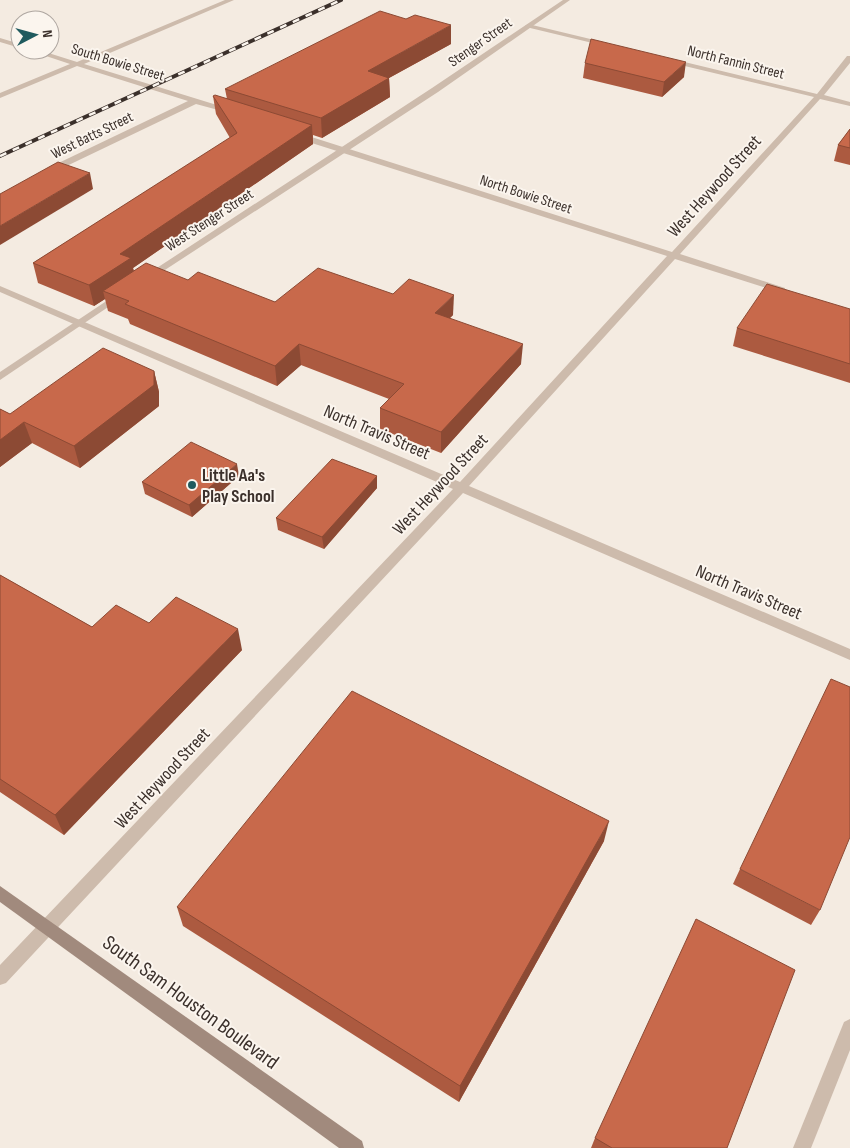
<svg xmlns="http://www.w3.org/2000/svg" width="850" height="1148" font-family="'Sofia Sans Condensed',sans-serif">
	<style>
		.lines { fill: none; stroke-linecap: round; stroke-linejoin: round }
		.minor { fill: #cdbbac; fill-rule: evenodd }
		.tertiary { fill: #cdbbac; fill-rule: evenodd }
		.secondary { fill: #a18a7d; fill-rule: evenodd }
		.rail-casing { stroke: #3b302b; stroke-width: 4 }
		.rail { stroke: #fbf5ee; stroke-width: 2.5; stroke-dasharray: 7; stroke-linecap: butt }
		.wall { fill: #ac5a40 }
		.shaded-wall { fill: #8c4a34 }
		.building { fill: #c8694b; stroke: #8c4a34 }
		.poi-dot { fill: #1f5a5e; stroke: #fbf5ee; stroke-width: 2 }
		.labels { text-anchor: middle; stroke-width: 4; stroke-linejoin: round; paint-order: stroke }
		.far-street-label { font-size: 15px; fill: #3b302b; stroke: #fbf5ee }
		.street-label { font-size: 18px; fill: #3b302b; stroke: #fbf5ee }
		.poi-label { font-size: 18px; font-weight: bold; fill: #3b302b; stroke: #fbf5ee; text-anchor: start }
		.near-street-label { font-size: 21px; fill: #3b302b; stroke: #fbf5ee }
	</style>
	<rect width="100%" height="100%" fill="#f4ebe1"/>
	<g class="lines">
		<g class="minor">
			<polygon points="225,0 234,0 84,64 233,110 233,114 196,104 52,173 46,173 46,169 188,101 77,66 0,98 0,93 70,64 28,50 39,50 77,62"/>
			<polygon points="528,24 607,43 608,44 605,46 526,27 525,26"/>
			<polygon points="0,38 20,44 20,48 0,42"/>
			<polygon points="847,56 850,56 850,63 824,95 850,102 850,106 820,99 680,254 785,288 785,292 779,292 675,259 469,486 850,649 850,660 463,493 6,983 0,985 0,965 453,489 0,292 0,286 460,482 667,256 296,138 296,134 302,134 672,252 814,97 668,62 668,58 817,94"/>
			<polygon points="850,1019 850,1050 811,1148 793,1148 844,1022"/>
		</g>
		<g class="tertiary">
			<polygon points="563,0 570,0 438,92 148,281 142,281 140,279 432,88"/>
			<polygon points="120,292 125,295 123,297 0,380 0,372"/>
		</g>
		<polygon class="secondary" points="0,886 362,1141 364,1148 339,1148 0,902"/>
		<g class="rail-casing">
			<polyline id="rail" points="0,156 341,0"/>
		</g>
		<use href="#rail" class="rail"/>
	</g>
	<g class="wall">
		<polygon points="451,44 389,78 390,97 322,138 313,135 313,144 133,268 134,271 188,280 275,302 453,315 450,318 521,364 441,453 380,429 380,408 389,399 301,365 277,386 130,324 128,319 108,311 105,299 94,306 38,283 33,263 230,138 216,114 213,96 227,99 225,89"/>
		<polygon points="585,63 684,77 662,97 583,78"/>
		<polygon points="850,129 850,165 834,161 838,145"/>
		<polygon points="850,309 850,383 733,346 737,328"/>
		<polygon points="154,371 159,392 159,406 80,468 32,443 0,467 0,409 10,414"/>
		<polygon points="239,476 192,517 145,494 142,482"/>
		<polygon points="377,476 377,488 324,549 278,530 276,518"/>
		<polygon points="0,575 92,627 149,623 242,650 64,835 0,792"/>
		<polygon points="604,841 459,1102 183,926 177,907"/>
		<polygon points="740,869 820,910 811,925 733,884"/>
		<polygon points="595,1138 727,1148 591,1148"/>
	</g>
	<g class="shaded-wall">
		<polygon points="451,25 451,44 389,78 390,97 322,138 321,118 368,71"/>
		<polygon points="686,62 684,77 662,97 664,82"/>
		<polygon points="312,125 313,144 133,268 135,278 103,291 105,299 94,306 89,285 120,254"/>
		<polygon points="90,173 93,189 0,245 0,226"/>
		<polygon points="454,295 453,315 434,333 435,313"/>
		<polygon points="299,344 301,365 277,386 275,366"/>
		<polygon points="523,344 521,364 441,453 441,432"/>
		<polygon points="154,371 159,392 159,406 80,468 74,446"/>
		<polygon points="24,422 32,443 0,467 0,440"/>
		<polygon points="237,464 239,476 192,517 189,505"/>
		<polygon points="377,476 377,488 324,549 322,537"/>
		<polygon points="238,629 242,650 64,835 55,815"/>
		<polygon points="609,821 604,841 459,1102 460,1086"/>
	</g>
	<g class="building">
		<polygon points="380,11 406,19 415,15 451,25 368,71 389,78 321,118 225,89"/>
		<polygon points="591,39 686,62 664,82 585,63"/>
		<polygon points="215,95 312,125 120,254 131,258 89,285 33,263 237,133 213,96"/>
		<polygon points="850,129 850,148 838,145"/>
		<polygon points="58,162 90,173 0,226 0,194"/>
		<polygon points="146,263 188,280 198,272 275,302 318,268 393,294 409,279 454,295 435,313 523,344 441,432 380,408 404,384 299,344 275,366 125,304 129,301 103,291"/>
		<polygon points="767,284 850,309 850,364 737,328"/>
		<polygon points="103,348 154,371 154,385 74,446 24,422 0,440 0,409 10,414"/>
		<polygon points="191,442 237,464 189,505 142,482"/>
		<polygon points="332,459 377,476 322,537 276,518"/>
		<polygon points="0,575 92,627 116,605 149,623 176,597 238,629 55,815 0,779"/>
		<polygon points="831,679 850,687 850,837 820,910 740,869"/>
		<polygon points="352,691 609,821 460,1086 177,907"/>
		<polygon points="696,919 795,970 727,1148 612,1148 595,1138"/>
	</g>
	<circle class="poi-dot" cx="192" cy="485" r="5"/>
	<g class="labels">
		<g class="far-street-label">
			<text transform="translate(480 42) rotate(-35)" y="5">Stenger Street</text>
			<text transform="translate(118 62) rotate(17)" y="5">South Bowie Street</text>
			<text transform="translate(736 62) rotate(14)" y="5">North Fannin Street</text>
			<text transform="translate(92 135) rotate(-26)" y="5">West Batts Street</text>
			<text transform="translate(526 194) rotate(18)" y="5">North Bowie Street</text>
			<text transform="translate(209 220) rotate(-33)" y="5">West Stenger Street</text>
		</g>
		<g class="street-label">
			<text transform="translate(714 186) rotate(-48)" y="6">West Heywood Street</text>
			<text transform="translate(377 432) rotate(23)" y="6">North Travis Street</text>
			<text transform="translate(440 484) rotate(-47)" y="6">West Heywood Street</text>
			<text transform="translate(749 592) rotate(23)" y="6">North Travis Street</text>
			<text transform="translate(162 778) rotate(-47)" y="6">West Heywood Street</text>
		</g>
		<g class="poi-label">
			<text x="202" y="481">Little Aa's<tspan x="202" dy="21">Play School</tspan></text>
		</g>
		<g class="near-street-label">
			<text transform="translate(191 1002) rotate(36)" y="7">South Sam Houston Boulevard</text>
		</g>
	</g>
	<g transform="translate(35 35) rotate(84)"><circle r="24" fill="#fbf5ee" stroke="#aea6a0"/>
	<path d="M0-4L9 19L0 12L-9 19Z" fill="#1f5a5e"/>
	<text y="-8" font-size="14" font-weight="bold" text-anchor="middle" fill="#3b302b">N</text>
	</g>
</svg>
